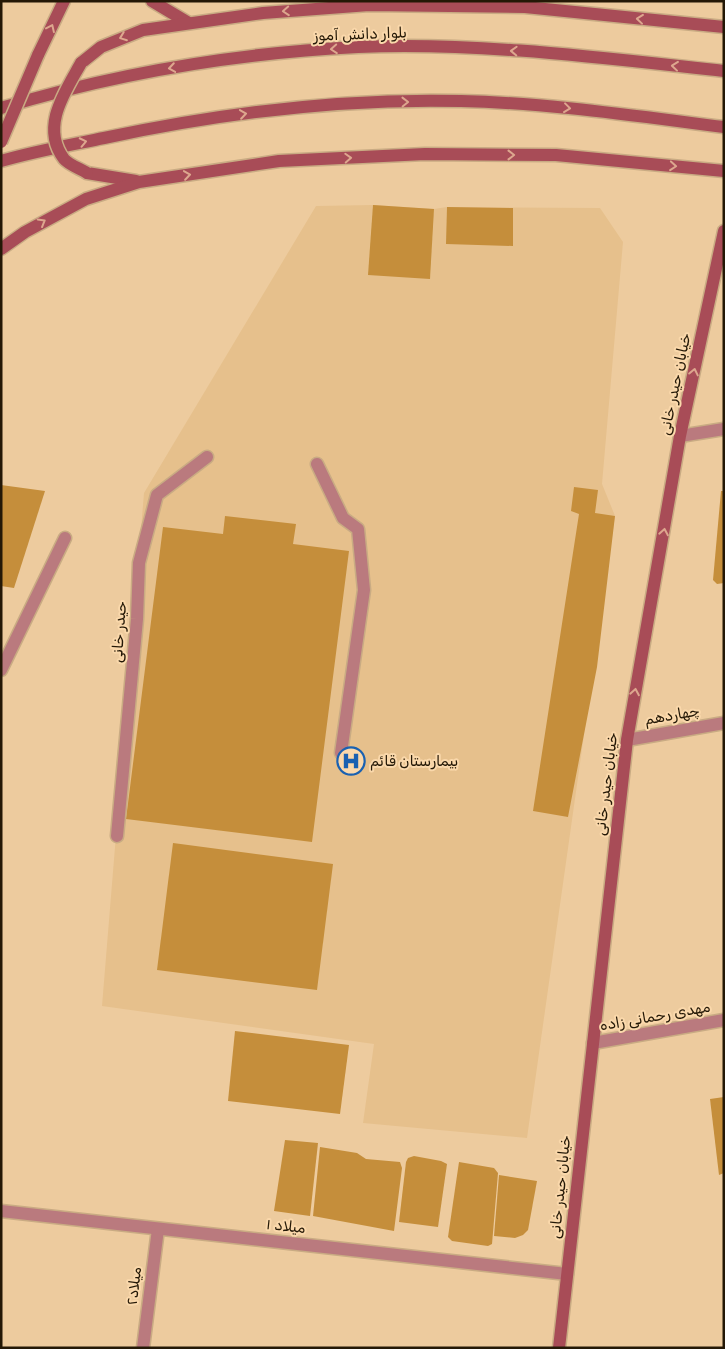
<svg xmlns="http://www.w3.org/2000/svg" width="725" height="1349" font-family="Rubik,Cairo,sans-serif">
	<style>
		.built { fill: #e6c08c }
		.building { fill: #c58e3b }
		.lines { fill: none; stroke-linecap: round; stroke-linejoin: round }
		.lane-casing { stroke: #c9ab83; stroke-width: 15 }
		.street-casing { stroke: #c9ab83; stroke-width: 15 }
		.secondary-casing { stroke: #c9ab83; stroke-width: 15 }
		.lane { stroke: #ba7a7e; stroke-width: 12 }
		.street { stroke: #ba7a7e; stroke-width: 12 }
		.secondary { stroke: #a84c57; stroke-width: 12 }
		.secondary-bridge-casing { stroke: #c9ab83; stroke-width: 15; stroke-linecap: butt }
		.secondary-bridge { stroke: #a84c57; stroke-width: 12 }
		.oneway { stroke: #dda78e }
		.labels { text-anchor: middle; stroke-width: 4; stroke-linejoin: round; paint-order: stroke }
		.street-label { font-size: 15px; fill: #241806; stroke: #fad8ab }
		.poi-label { font-size: 15px; fill: #241806; stroke: #fad8ab; text-anchor: start }
	</style>
	<rect width="100%" height="100%" fill="#edcb9e"/>
	<polygon class="built" points="373,205 434,209 447,207 600,208 623,242 602,484 615,516 527,1138 363,1123 374,1044 102,1006 144,493 316,206"/>
	<g class="building">
		<polygon points="373,205 434,209 430,279 368,275"/>
		<polygon points="447,207 513,208 513,246 446,244"/>
		<polygon points="1,485 45,491 14,588 1,586"/>
		<polygon points="574,487 598,490 595,513 615,516 597,667 568,817 533,811 579,514 571,511"/>
		<polygon points="721,491 724,491 724,583 717,584 713,580"/>
		<polygon points="225,516 296,524 293,544 349,551 312,842 126,819 163,527 223,534"/>
		<polygon points="173,843 333,864 317,990 157,970"/>
		<polygon points="235,1031 349,1045 340,1114 228,1101"/>
		<polygon points="724,1097 724,1173 719,1175 710,1099"/>
		<polygon points="285,1140 318,1143 310,1216 274,1211"/>
		<polygon points="320,1147 357,1153 366,1159 400,1162 402,1168 394,1231 313,1216"/>
		<polygon points="414,1156 441,1161 447,1164 438,1227 399,1222 406,1162 408,1158"/>
		<polygon points="459,1162 494,1168 498,1173 492,1244 488,1246 452,1241 448,1237"/>
		<polygon points="499,1175 537,1181 528,1230 523,1235 515,1238 494,1236"/>
	</g>
	<g class="lines">
		<g class="lane-casing">
			<g id="lane">
				<polyline points="317,464 343,518 358,529 364,590 341,753"/>
				<polyline points="117,836 137,619 139,563 157,495 207,457"/>
			</g>
		</g>
		<g class="street-casing">
			<g id="street">
				<polyline points="680,436 724,429"/>
				<polyline points="1,670 65,538"/>
				<polyline points="627,740 724,723"/>
				<polyline points="593,1043 724,1020"/>
				<polyline points="1,1211 567,1274"/>
				<polyline points="143,1348 158,1229"/>
			</g>
		</g>
		<g class="secondary-casing">
			<g id="secondary">
				<polyline points="152,1 187,22"/>
				<polyline points="38,55 64,1"/>
				<polyline points="81,63 101,47 143,30 263,13 369,5 525,7 724,27"/>
				<path d="M1 108C117 73 238 53 358 47 480 42 603 58 724 71"/>
				<path d="M1 161C35 151 70 145 104 138 221 113 341 98 461 101 549 103 636 116 724 127"/>
				<polyline points="87,173 136,181"/>
				<polyline points="1,249 25,232 86,199 139,182 279,161 425,154 556,155 724,171"/>
				<polyline points="559,1348 627,740 680,436 724,231"/>
			</g>
		</g>
		<use href="#lane" class="lane"/>
		<use href="#street" class="street"/>
		<use href="#secondary" class="secondary"/>
		<g class="secondary-bridge-casing">
			<g id="secondary-bridge">
				<path d="M81 63C65 92 40 127 64 159 69 165 81 169 87 173"/>
				<polyline points="1,142 38,55"/>
			</g>
		</g>
		<use href="#secondary-bridge" class="secondary-bridge"/>
	</g>
	<defs><path id="oneway-chevron" d="M-2-3.5L2.5 0L-2 3.5" fill="none" stroke-width="1.6" stroke-linecap="round" stroke-linejoin="round" transform="scale(1.25)"/></defs>
	<g class="oneway">
		<use href="#oneway-chevron" transform="translate(286 11) rotate(176)"/>
		<use href="#oneway-chevron" transform="translate(640 19) rotate(-174)"/>
		<use href="#oneway-chevron" transform="translate(51 28) rotate(-65)"/>
		<use href="#oneway-chevron" transform="translate(123 37) rotate(159)"/>
		<use href="#oneway-chevron" transform="translate(334 49) rotate(176)"/>
		<use href="#oneway-chevron" transform="translate(514 51) rotate(-178)"/>
		<use href="#oneway-chevron" transform="translate(675 66) rotate(-174)"/>
		<use href="#oneway-chevron" transform="translate(172 68) rotate(171)"/>
		<use href="#oneway-chevron" transform="translate(405 102) rotate(-1)"/>
		<use href="#oneway-chevron" transform="translate(567 108) rotate(7)"/>
		<use href="#oneway-chevron" transform="translate(243 114) rotate(-8)"/>
		<use href="#oneway-chevron" transform="translate(83 142) rotate(-12)"/>
		<use href="#oneway-chevron" transform="translate(511 155)"/>
		<use href="#oneway-chevron" transform="translate(348 158) rotate(-3)"/>
		<use href="#oneway-chevron" transform="translate(673 166) rotate(5)"/>
		<use href="#oneway-chevron" transform="translate(187 175) rotate(-8)"/>
		<use href="#oneway-chevron" transform="translate(42 222) rotate(-30)"/>
		<use href="#oneway-chevron" transform="translate(694 372) rotate(-78)"/>
		<use href="#oneway-chevron" transform="translate(664 532) rotate(-80)"/>
		<use href="#oneway-chevron" transform="translate(635 692) rotate(-80)"/>
	</g>
	<defs>
		<g id="hospital-ring" transform="scale(1.4375)"><circle r="9.5" fill="#fad8ab" stroke="#1a61b1" stroke-width="1.5"/><path d="M-5-5h3v3.5h4V-5h3V5h-3V1.5h-4V5h-3Z" fill="#1a61b1"/></g>
	</defs>
	<g fill-rule="evenodd">
		<use href="#hospital-ring" x="351" y="761"/>
	</g>
	<g class="labels">
		<g class="street-label">
			<text transform="translate(360 34) rotate(-2)" y="5">بلوار دانش آموز</text>
			<text transform="translate(675 384) rotate(-78)" y="5">خیابان حیدر خانی</text>
			<text transform="translate(119 632) rotate(-86)" y="5">حیدر خانی</text>
			<text transform="translate(672 715) rotate(-10)" y="5">چهاردهم</text>
			<text transform="translate(606 784) rotate(-83)" y="5">خیابان حیدر خانی</text>
			<text transform="translate(655 1016) rotate(-10)" y="5">مهدی رحمانی زاده</text>
			<text transform="translate(560 1187) rotate(-84)" y="5">خیابان حیدر خانی</text>
			<text transform="translate(286 1226) rotate(6)" y="5">میلاد ۱</text>
			<text transform="translate(134 1286) rotate(-83)" y="5">میلاد۲</text>
		</g>
		<g class="poi-label">
			<text x="370" y="766">بیمارستان قائم</text>
		</g>
	</g>
	<rect width="725" height="1349" fill="none" stroke="#241806" stroke-width="5"/>
</svg>
